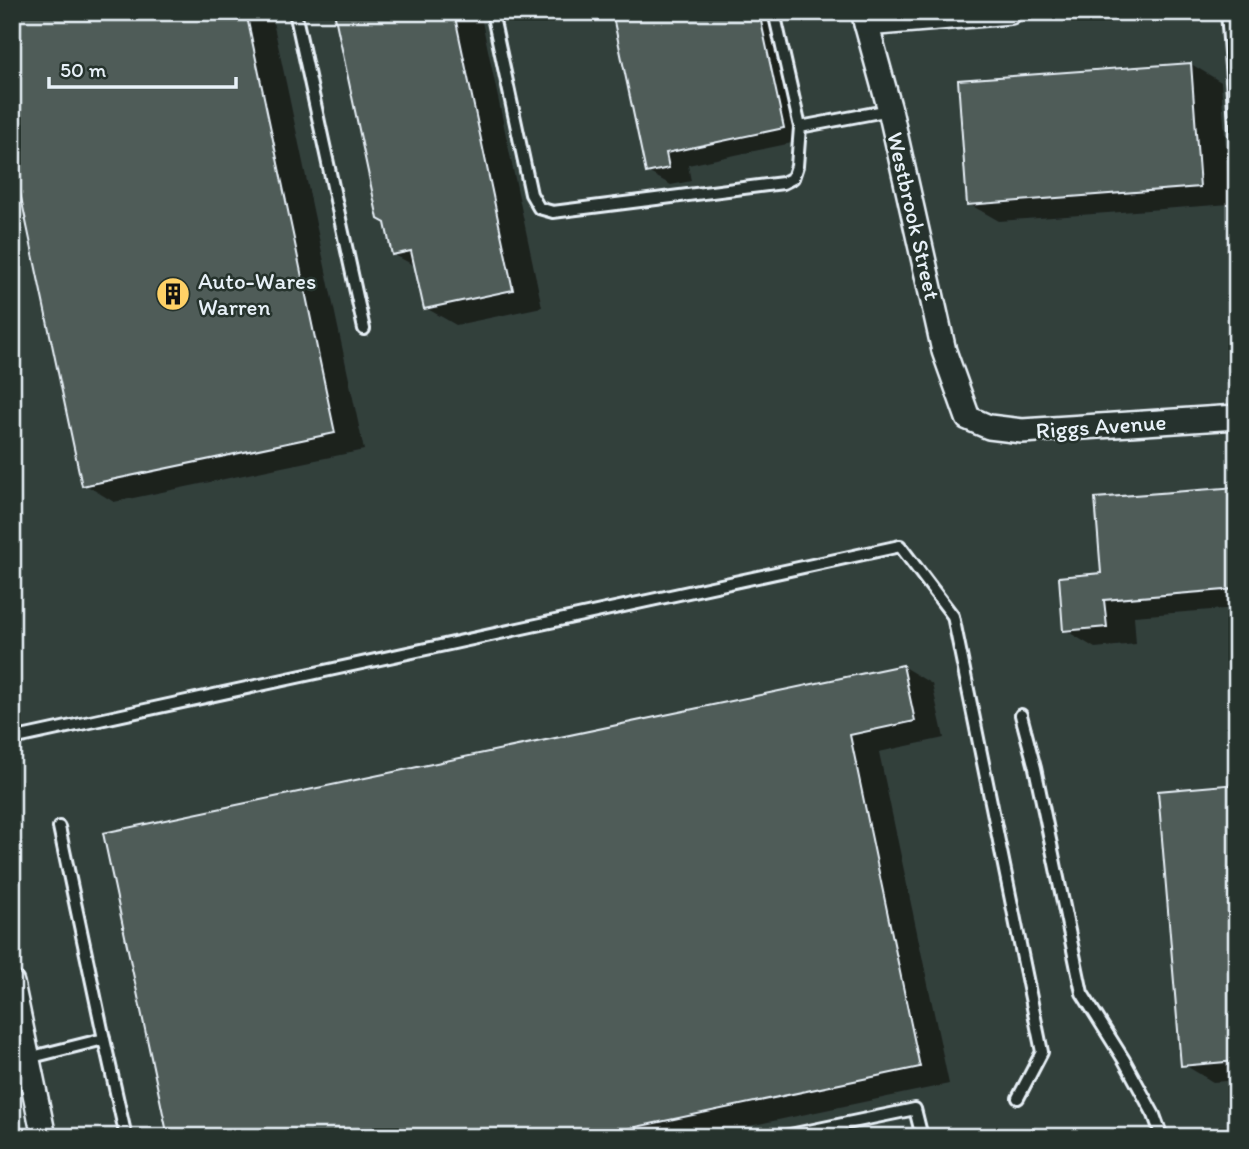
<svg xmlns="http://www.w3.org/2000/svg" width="1249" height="1149" font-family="Itim,sans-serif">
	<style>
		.built { fill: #333f3a }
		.shadow { fill: #0007 }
		.building { fill: #505c59; stroke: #e8f1f8; stroke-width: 2 }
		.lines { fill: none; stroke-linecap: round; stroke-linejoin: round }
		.service-casing { stroke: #e8f1f8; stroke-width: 16 }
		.minor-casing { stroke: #e8f1f8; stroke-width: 28 }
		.service { stroke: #26332d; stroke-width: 10 }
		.minor { stroke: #26332d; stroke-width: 23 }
		.labels { text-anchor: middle; stroke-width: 5; stroke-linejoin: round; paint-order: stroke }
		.street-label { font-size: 23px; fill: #e8f1f8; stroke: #26332d }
		.poi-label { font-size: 23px; fill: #e8f1f8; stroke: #26332d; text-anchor: start }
	</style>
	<rect width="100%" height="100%" fill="#26332d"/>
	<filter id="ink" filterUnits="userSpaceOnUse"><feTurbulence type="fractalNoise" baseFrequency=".0143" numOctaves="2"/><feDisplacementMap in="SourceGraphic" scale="14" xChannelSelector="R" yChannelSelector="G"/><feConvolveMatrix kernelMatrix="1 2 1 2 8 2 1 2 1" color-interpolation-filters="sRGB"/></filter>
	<g filter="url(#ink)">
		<rect class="built" x="12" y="12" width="1225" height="1125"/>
		<g class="shadow">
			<polygon points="12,12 271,12 364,450 114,502 84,484"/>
			<polygon points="336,12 480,12 542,307 456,325 426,308 417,267 393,254"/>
			<polygon points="614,12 778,12 806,140 688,165 691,181 671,185 648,172"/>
			<polygon points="1191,64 1221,82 1230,204 999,221 969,204"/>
			<polygon points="1237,489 1237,608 1134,616 1136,644 1095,648 1065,630 1103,575"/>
			<polygon points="902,666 932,684 944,738 879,752 949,1084 697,1137 169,1137"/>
			<polygon points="1237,786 1237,1080 1213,1082 1183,1064"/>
		</g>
		<g class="building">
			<polygon points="12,12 246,12 335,433 82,486 12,155"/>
			<polygon points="334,12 454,12 513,290 424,309 411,251 392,255 385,223 378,219"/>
			<polygon points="612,12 759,12 784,128 666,153 669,168 646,173"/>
			<polygon points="1191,63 1200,187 967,205 958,80"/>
			<polygon points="1237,487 1237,589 1104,600 1107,627 1063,631 1059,577 1101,573 1095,498"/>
			<polygon points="903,665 915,721 850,735 920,1067 589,1137 168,1137 103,833"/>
			<polygon points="1237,784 1237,1061 1181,1066 1158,791"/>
		</g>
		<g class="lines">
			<g class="service-casing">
				<g id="service">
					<polyline points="295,12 364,329"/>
					<polyline points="492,12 531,194 539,208 553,212 783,183 793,178 797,166 800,127 890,110"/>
					<polyline points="774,12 800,127"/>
					<polyline points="1227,12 1237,150"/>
					<polyline points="1021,715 1035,768 1082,993 1124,1060 1154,1115 1162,1137"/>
					<polyline points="12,739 900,546 953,616 1042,1052 1018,1098"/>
					<polyline points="59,827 104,1039"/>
					<polyline points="28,1058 104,1039 126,1137"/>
					<polyline points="780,1137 915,1109 922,1137"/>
				</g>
			</g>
			<g class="minor-casing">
				<g id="minor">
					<polyline points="863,12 890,110 944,351 968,418 989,427 1022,431 1237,417"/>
					<polyline points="866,24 1010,12"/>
					<polyline points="12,983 44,1137"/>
				</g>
			</g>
			<use href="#service" class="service"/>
			<use href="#minor" class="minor"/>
		</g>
	</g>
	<defs>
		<g id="building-disc" transform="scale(1.75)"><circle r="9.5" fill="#ffd166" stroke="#26332d"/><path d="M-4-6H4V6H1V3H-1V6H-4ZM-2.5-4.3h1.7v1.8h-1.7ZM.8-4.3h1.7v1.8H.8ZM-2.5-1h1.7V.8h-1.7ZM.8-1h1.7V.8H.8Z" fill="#111"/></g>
	</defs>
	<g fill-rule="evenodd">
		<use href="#building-disc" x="173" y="294"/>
	</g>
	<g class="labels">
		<g class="street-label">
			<text transform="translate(914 216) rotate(77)" y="8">Westbrook Street</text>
			<text transform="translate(1101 426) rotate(-4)" y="8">Riggs Avenue</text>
		</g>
		<g class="poi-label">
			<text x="198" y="289">Auto-Wares<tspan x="198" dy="26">Warren</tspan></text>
		</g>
	</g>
	<rect width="1249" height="1149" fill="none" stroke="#26332d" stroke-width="42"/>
	<rect x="21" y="21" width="1207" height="1107" fill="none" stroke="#e8f1f8" stroke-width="2.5" filter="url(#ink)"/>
	<path d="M49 77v10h187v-10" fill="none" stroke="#e8f1f8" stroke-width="3.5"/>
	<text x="60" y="77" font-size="21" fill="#e8f1f8" stroke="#26332d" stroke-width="5" paint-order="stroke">50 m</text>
</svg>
